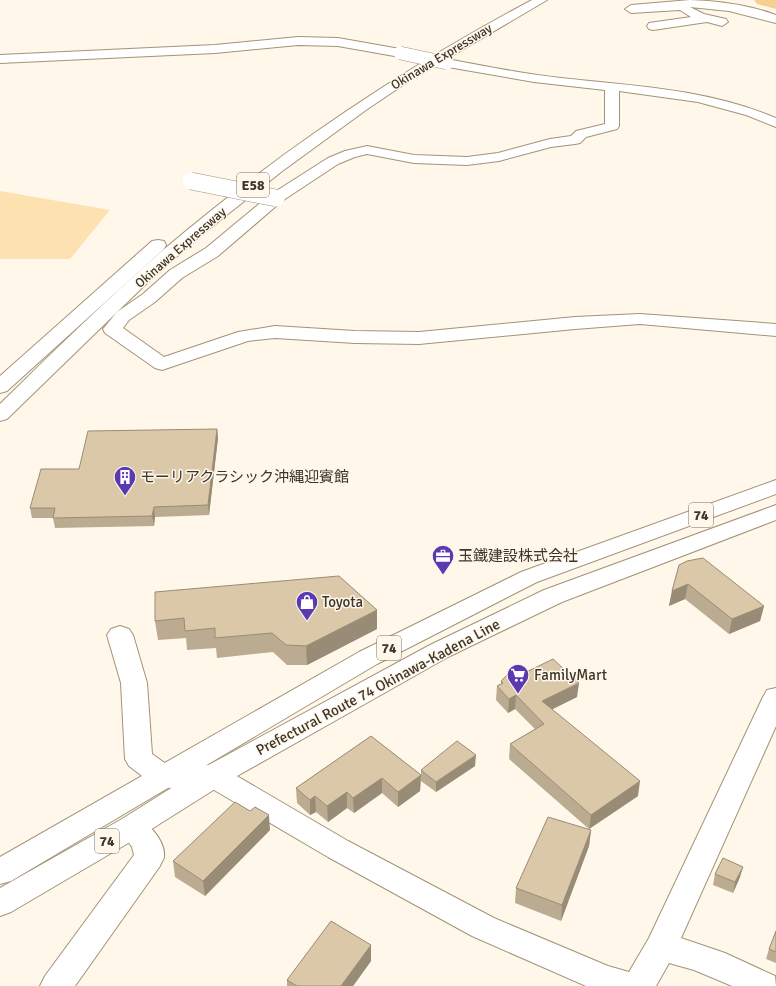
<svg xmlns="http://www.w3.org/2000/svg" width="776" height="986" font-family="Signika,'Noto Sans JP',sans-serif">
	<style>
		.green { fill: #fee1b0 }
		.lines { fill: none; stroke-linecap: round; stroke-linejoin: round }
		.river { fill: #f7d08f; fill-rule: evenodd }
		.minor-casing { stroke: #a49376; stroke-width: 2 }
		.major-casing { stroke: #a49376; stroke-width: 2 }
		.highway-casing { stroke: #a49376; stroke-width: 2 }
		.minor { fill: #fff; fill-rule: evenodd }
		.major { fill: #fff; fill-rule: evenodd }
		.highway { fill: #fff; fill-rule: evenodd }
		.minor-bridge-far1-casing { stroke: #a49376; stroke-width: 14; stroke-linecap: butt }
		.minor-bridge-casing { stroke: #a49376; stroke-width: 18; stroke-linecap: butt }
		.minor-bridge-far1 { stroke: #fff; stroke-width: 13 }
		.minor-bridge { stroke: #fff; stroke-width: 17 }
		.wall { fill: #bbac91 }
		.shaded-wall { fill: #998c76 }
		.building { fill: #dac8a9; stroke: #998c76 }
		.labels { text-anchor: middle; stroke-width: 3; stroke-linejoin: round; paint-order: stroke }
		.far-street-label { font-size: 13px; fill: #3d3529; stroke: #fef7ea }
		.shield { fill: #fef7ea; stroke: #776f63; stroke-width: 1 }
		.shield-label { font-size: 14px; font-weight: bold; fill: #3d3529 }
		.poi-label { font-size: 15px; fill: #3d3529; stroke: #fef7ea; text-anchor: start }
		.street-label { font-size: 15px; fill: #3d3529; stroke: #fef7ea }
	</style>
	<rect width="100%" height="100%" fill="#fef7ea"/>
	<polygon class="green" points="0,191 110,210 70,259 0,259"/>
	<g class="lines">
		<polygon class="river" points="754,0 776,0 776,9 757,4"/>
		<g class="minor-casing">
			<g id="minor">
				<path d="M690 0C719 1 749 5 776 15V23L729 11 690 7 704 14 726 19 728 22 722 26 707 22 653 30 649 29 647 26 649 23 691 17 680 10 631 13 625 9 631 5Z"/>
				<polygon points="298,37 338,38 400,49 406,53 400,57 338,46 298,45 215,53 0,63 0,55 215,45"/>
				<path d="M447 59C485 66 523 74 561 78 635 86 707 89 776 118V127L746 115 698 102 619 91V126L617 129 586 137 580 143 575 144 551 147 499 161 467 165 414 163 367 154 355 157 338 164 282 201 218 256 182 278 155 302 129 320 123 328 164 357 238 332 275 326 355 331 419 332 575 317 640 314 776 324V336L640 324 575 329 419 344 355 343 275 338 248 341 162 370 155 368 105 333 103 329 117 312 143 294 170 270 206 248 270 195 328 158 345 151 367 146 414 155 467 157 498 153 550 139 571 136 576 131 605 124V90L534 82 442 66 441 63 442 60Z"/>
				<polygon points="120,626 129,629 133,635 147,683 152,754 169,766 213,765 223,768 348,841 494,918 608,966 629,972 649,938 763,697 767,690 776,688 776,726 681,938 725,953 775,976 776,986 732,986 694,970 669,963 656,986 586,986 472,936 328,857 209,787 164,788 154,785 129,766 125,759 121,683 107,635 111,629"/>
				<path d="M132 815C146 820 166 840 164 857 164 859 161 863 160 866L75 986H40L45 976 134 855 132 847 117 827 122 819Z"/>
			</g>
		</g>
		<g class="major-casing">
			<g id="major">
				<polygon points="776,480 776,494 537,582 459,622 377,664 11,881 0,884 0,857 359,652 521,572"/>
				<polygon points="776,505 776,520 562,602 448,657 223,784 142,835 11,912 0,916 0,888 122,819 203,768 430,645 544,590"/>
			</g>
		</g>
		<g class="highway-casing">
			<g id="highway">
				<path d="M532 0H547L409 81 366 110 281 172 199 237 149 281 7 419 0 421V404C53 352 106 300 162 251 276 154 400 70 532 0Z"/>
				<polygon points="158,240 164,241 166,245 164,249 7,391 0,393 0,376 152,241"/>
			</g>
		</g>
		<use href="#minor" class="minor"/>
		<use href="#major" class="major"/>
		<use href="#highway" class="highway"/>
		<g class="minor-bridge-far1-casing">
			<polyline id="minor-bridge-far1" points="400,53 447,63"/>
		</g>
		<g class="minor-bridge-casing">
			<polyline id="minor-bridge" points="191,181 276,198"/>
		</g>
		<use href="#minor-bridge-far1" class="minor-bridge-far1"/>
		<use href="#minor-bridge" class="minor-bridge"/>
	</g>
	<g class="wall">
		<polygon points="217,429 218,438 209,515 155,517 154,526 55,528 53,518 32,518 30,508 79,469"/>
		<polygon points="679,565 764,606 760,621 729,634 685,599 669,606 672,591"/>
		<polygon points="155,592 377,629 307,665 287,665 273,652 217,658 216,648 187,650 186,638 158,640 155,621"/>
		<polygon points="514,678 577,697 552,709 638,796 589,829 509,759 510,744 535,729 515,709 508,713 496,700 497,686 501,684 501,681"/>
		<polygon points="371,736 421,775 420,791 398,807 382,793 354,813 347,808 328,822 316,812 310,815 297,803 296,788"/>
		<polygon points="475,766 436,792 421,781 421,770"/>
		<polygon points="270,830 205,896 175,877 173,861"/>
		<polygon points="591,830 589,846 561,921 515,903 516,888"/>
		<polygon points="715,874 740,877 733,893 713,885"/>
		<polygon points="776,931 776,963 766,959 769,949"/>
		<polygon points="371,945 371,961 353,986 287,986 287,980"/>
	</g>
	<g class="shaded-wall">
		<polygon points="217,429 218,438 209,515 208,505"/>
		<polygon points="154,507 155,517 154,526 152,516"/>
		<polygon points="688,584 685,599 669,606 672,591"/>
		<polygon points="764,606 760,621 729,634 732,619"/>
		<polygon points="377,610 377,629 307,665 306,646"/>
		<polygon points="579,683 577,697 541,715 542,701"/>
		<polygon points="516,695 515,709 508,713 509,699"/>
		<polygon points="476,755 475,766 436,792 436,782"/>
		<polygon points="421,775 420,791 398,807 398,792"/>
		<polygon points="382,778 382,793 354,813 353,798"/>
		<polygon points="640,781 638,796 589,829 591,815"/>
		<polygon points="347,792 347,808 328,822 327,806"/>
		<polygon points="315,796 316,812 310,815 310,800"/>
		<polygon points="269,815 270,830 205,896 203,881"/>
		<polygon points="591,830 589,846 561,921 562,905"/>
		<polygon points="743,867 740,877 733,893 735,882"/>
		<polygon points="371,945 371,961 353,986 341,986"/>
	</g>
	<g class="building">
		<polygon points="217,429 208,505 154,507 152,516 53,518 55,508 30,508 41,469 79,469 88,431"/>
		<polygon points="703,558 764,606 732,619 688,584 672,591 679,565 687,561"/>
		<polygon points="339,576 377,610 306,646 286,645 272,633 215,638 215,628 185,631 184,618 155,621 155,592"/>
		<polygon points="553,659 579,683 542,701 640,781 591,815 510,744 544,724 516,695 509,699 497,686 503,683 501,681 509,673 514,678"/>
		<polygon points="371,736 421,775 398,792 382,778 353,798 347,792 327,806 315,796 310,800 296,788"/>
		<polygon points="457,741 476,755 436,782 421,770"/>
		<polygon points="235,802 250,811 255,807 269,815 203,881 173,861"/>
		<polygon points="548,817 591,830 562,905 516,888"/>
		<polygon points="723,858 743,867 735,882 715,874"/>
		<polygon points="331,921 371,945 341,986 297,986 287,980"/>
		<polygon points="776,931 776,952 769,949"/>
	</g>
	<defs>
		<g id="building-pin" transform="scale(1.15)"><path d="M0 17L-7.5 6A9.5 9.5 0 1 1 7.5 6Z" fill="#5b39b1" stroke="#fef7ea"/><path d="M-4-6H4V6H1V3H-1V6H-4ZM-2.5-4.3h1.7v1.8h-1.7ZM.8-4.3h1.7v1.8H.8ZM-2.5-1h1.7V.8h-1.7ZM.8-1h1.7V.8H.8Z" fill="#fff"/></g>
		<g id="office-pin" transform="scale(1.15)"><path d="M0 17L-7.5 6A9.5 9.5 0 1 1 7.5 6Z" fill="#5b39b1" stroke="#fef7ea"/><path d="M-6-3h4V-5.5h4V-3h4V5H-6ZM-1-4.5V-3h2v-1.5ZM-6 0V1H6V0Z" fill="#fff"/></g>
		<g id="shop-pin" transform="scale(1.15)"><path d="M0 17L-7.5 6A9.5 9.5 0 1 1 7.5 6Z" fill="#5b39b1" stroke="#fef7ea"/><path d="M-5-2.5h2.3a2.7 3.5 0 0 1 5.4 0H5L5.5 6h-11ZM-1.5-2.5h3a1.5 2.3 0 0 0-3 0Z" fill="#fff"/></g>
		<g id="supermarket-pin" transform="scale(1.15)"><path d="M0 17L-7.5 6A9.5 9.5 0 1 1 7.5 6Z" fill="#5b39b1" stroke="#fef7ea"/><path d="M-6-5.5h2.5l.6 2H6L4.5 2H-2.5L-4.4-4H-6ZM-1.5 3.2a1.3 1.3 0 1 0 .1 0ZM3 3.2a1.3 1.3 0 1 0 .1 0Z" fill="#fff"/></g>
	</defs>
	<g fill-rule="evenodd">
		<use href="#building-pin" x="125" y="477"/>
		<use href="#office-pin" x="443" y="556"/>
		<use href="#shop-pin" x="307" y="602"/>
		<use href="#supermarket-pin" x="518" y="675"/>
	</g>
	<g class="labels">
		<g class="far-street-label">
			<text transform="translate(441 56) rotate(-31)" y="5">Okinawa Expressway</text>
			<text transform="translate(180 247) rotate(-41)" y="5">Okinawa Expressway</text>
		</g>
		<g class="shield">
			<rect x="237" y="173" width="32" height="24" rx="3"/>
			<rect x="689" y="503" width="24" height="24" rx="3"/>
			<rect x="377" y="636" width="24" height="24" rx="3"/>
			<rect x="95" y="829" width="24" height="24" rx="3"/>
		</g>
		<g class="shield-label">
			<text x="253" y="190">E58</text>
			<text x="701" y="520">74</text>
			<text x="389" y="653">74</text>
			<text x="107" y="846">74</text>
		</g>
		<g class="poi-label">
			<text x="140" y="482">モーリアクラシック沖縄迎賓館</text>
			<text x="458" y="561">玉鐵建設株式会社</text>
			<text x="322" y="607">Toyota</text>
			<text x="534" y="680">FamilyMart</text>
		</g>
		<g class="street-label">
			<text transform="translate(378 687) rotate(-28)" y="5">Prefectural Route 74 Okinawa-Kadena Line</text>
		</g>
	</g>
</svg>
